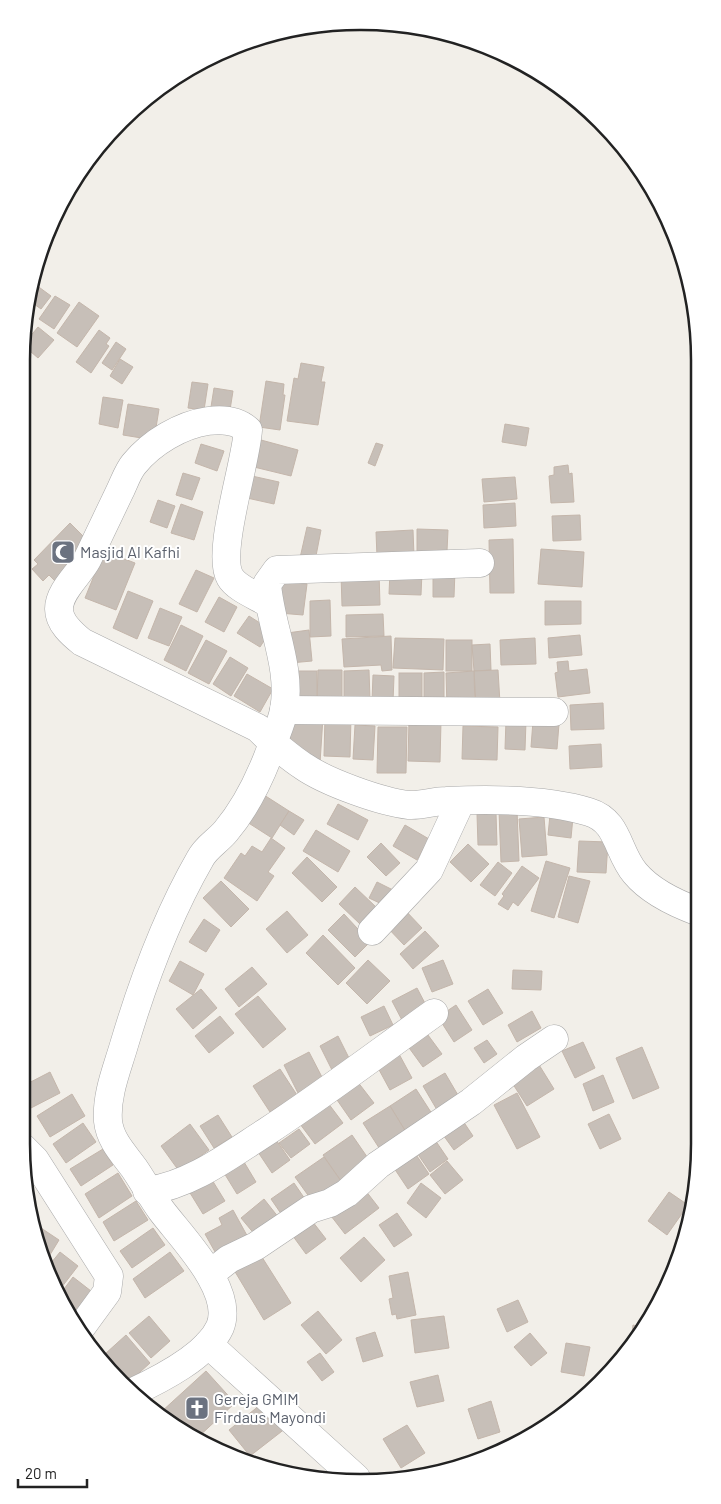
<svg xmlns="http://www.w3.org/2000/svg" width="721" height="1504" font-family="Barlow,sans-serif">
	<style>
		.building { fill: #c7bfb8; stroke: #c4b6ab }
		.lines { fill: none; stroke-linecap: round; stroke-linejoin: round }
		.minor-casing { stroke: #a9a9a9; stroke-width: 29 }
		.minor { stroke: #fff; stroke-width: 28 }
		.labels { text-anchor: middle; stroke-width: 4; stroke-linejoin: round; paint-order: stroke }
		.worship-label { font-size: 16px; fill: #5b616d; stroke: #fff; text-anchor: start }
		.rim { fill: none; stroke: #222; stroke-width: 2.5 }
	</style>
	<rect width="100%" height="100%" fill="#f2efe9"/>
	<g class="building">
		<polygon points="32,282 51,296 41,309 27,299"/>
		<polygon points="55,296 70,305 54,329 39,319"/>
		<polygon points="79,302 99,316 77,347 57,333"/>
		<polygon points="38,327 54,340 38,358 23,345"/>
		<polygon points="99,330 110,338 106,344 109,346 91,373 76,362"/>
		<polygon points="116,342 126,349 112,370 102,363"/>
		<polygon points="120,359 133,367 122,384 110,376"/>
		<polygon points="301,363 324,367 321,382 325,382 318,425 287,421 294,378 298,379"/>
		<polygon points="266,381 284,384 283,395 285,395 280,430 259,427"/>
		<polygon points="192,382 208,384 204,410 188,408"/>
		<polygon points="214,388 233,391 230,410 211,407"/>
		<polygon points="103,397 123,400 118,428 99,424"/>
		<polygon points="128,404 159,409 154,440 123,435"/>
		<polygon points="505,424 529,428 526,446 502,442"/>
		<polygon points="261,440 298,450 291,476 254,467"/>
		<polygon points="376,443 383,445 375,466 368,463"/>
		<polygon points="201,444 224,451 217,471 195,463"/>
		<polygon points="568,465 569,474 572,473 574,502 551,503 549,476 554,475 554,467"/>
		<polygon points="183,473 200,478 192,500 176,495"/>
		<polygon points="252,476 279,482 274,504 247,498"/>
		<polygon points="515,477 517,499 484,502 482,479"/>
		<polygon points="158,500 175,506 167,528 150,522"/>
		<polygon points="515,503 516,526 484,528 483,505"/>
		<polygon points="181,504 203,512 194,540 171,533"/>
		<polygon points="580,515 581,540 553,541 552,516"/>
		<polygon points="70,523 92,545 55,581 49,575 43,581 32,569 38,564 34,560"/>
		<polygon points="307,527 321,530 315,561 300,558"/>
		<polygon points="417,529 448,530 447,551 428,551 428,557 417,556"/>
		<polygon points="413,530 414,556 377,557 376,532"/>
		<polygon points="513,539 514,593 490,593 489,540"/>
		<polygon points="541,549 584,552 582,587 538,584"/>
		<polygon points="104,551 135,563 116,610 85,598"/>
		<polygon points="196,570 214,578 197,612 179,604"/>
		<polygon points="433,570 455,570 454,597 433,597"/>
		<polygon points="390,571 422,572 421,595 389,594"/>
		<polygon points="379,572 380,605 342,606 341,574"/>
		<polygon points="282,582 307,584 303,615 279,613"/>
		<polygon points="128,591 153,601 137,639 113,628"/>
		<polygon points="219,597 237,607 224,632 205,622"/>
		<polygon points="330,600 331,636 310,637 310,601"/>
		<polygon points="545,601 581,601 581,624 545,625"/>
		<polygon points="160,608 182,617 169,646 148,638"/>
		<polygon points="383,614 384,636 346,637 346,615"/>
		<polygon points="249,616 271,630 260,647 237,633"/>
		<polygon points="181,625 203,636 186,671 164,660"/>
		<polygon points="309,630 312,661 290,663 287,633"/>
		<polygon points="580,635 582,655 549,658 548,638"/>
		<polygon points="391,636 392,670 382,671 381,665 344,667 342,639"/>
		<polygon points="395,638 444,639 443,670 393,668"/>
		<polygon points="535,638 536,664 501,665 500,640"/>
		<polygon points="206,640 227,651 209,684 188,673"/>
		<rect x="446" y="640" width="26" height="31"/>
		<polygon points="490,644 491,670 474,671 472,645"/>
		<polygon points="230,657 248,668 231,696 213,684"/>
		<polygon points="568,661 569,671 587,669 590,693 558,697 555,673 558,672 557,662"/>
		<polygon points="318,670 342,670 342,702 317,702"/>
		<polygon points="369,670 370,700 344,701 344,671"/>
		<polygon points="498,670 500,703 476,704 474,671"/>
		<rect x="295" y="671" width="22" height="30"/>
		<polygon points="474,671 475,706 447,708 446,673"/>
		<polygon points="444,672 444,703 424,704 424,673"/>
		<rect x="399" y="673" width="23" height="29"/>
		<polygon points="247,674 273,689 260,712 234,696"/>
		<polygon points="373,675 394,676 393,702 372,701"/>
		<polygon points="603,703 604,729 571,730 570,705"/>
		<polygon points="291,716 323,717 320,763 303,763 304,749 290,749"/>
		<polygon points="325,716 351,717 350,757 324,756"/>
		<polygon points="409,720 441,721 440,762 408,761"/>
		<polygon points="506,720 526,721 525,750 505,749"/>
		<polygon points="533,721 559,724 557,749 531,747"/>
		<polygon points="355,725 375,726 373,760 353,759"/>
		<polygon points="463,726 498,727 497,760 462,759"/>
		<polygon points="378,727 407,727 406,773 377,773"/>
		<polygon points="601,744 602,767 570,769 569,746"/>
		<polygon points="264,795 289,811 272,838 247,822"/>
		<polygon points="338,804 368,820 358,840 327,824"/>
		<polygon points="517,810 519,861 501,862 499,811"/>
		<polygon points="289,811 304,820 294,835 280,825"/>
		<polygon points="496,813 497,845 478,845 477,814"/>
		<polygon points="550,815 573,817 571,838 548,835"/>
		<polygon points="544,817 547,855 522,857 519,819"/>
		<polygon points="405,825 429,839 417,860 393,846"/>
		<polygon points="316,830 350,851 338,872 303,851"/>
		<polygon points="271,838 285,848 268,872 274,876 257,901 224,878 241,853 245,856 252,846 262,852"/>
		<polygon points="579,841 608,842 606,873 577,872"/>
		<polygon points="381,843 400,863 386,876 367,857"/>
		<polygon points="468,844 489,864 471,882 450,862"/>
		<polygon points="307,857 337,887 322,902 292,873"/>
		<polygon points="546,861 570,868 554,918 531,911"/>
		<polygon points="498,862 512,873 495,896 480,885"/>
		<polygon points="522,866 539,878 518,906 513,902 508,910 498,904 504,896 502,894"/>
		<polygon points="569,876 590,881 578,923 558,917"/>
		<polygon points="221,881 249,909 231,927 203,898"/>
		<polygon points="377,882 393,890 386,906 369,898"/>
		<polygon points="355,887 376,907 360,924 339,904"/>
		<polygon points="404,909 422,928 404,945 386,926"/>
		<polygon points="287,911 308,935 287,953 266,929"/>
		<polygon points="344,914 370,942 355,957 328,930"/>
		<polygon points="204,919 220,930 206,952 189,942"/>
		<polygon points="425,931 439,946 413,969 400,954"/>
		<polygon points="323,935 355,968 338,985 306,953"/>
		<polygon points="368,960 390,981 367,1004 346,983"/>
		<polygon points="443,960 453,984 432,992 422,968"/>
		<polygon points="180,961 204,974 193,995 169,981"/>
		<polygon points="252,967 267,984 239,1007 225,989"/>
		<polygon points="513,970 542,971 541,990 512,989"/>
		<polygon points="417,988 428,1009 403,1022 392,1001"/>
		<polygon points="201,989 217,1008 193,1029 176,1009"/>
		<polygon points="488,989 503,1013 483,1025 468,1001"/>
		<polygon points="258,996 286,1029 263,1048 235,1014"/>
		<polygon points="456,1005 472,1030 454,1042 438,1017"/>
		<polygon points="384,1006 393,1025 370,1036 361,1017"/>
		<polygon points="532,1011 541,1028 517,1042 508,1025"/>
		<polygon points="220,1016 234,1033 209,1053 195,1036"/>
		<polygon points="425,1031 442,1054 423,1067 407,1045"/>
		<polygon points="338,1036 351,1062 333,1072 320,1046"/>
		<polygon points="487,1040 497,1054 484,1063 474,1048"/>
		<polygon points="583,1042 595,1068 575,1078 562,1051"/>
		<polygon points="642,1047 659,1088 633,1099 616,1058"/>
		<polygon points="309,1052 324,1081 298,1093 284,1065"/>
		<polygon points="399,1054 412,1078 390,1090 377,1066"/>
		<polygon points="536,1060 554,1089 527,1106 509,1078"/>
		<polygon points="280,1069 297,1095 270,1112 253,1086"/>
		<polygon points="50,1072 60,1093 29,1109 21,1094 21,1087"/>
		<polygon points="445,1073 462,1102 440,1115 423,1086"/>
		<polygon points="603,1075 614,1102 593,1111 583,1084"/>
		<polygon points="357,1081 374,1103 351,1120 335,1097"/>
		<polygon points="416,1089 436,1120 409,1137 390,1106"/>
		<polygon points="517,1093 540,1137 517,1149 494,1105"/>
		<polygon points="72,1094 85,1116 50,1137 37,1116"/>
		<polygon points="325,1099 343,1123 315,1144 297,1120"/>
		<polygon points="390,1106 409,1137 383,1154 363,1123"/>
		<polygon points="609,1114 621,1139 600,1149 588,1124"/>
		<polygon points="218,1115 232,1137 214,1148 200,1126"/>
		<polygon points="461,1118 473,1136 454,1150 441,1132"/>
		<polygon points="83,1123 96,1142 66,1163 53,1144"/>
		<polygon points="190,1124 209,1150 179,1171 161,1146"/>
		<polygon points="299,1129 310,1144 291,1158 279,1143"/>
		<polygon points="352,1135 372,1164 343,1184 323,1155"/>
		<polygon points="274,1137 290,1160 272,1173 256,1149"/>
		<polygon points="433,1137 448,1159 430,1172 415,1150"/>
		<polygon points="103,1149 113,1165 81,1186 70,1169"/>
		<polygon points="413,1150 429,1174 408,1189 392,1165"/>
		<polygon points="241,1157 256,1182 237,1194 221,1168"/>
		<polygon points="324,1157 343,1184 315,1205 295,1177"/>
		<polygon points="447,1161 463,1180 445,1194 430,1175"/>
		<polygon points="118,1173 132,1196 99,1218 85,1194"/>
		<polygon points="209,1175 225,1201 203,1214 187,1188"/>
		<polygon points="294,1183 307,1202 284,1218 271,1199"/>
		<polygon points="421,1183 441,1198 426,1218 407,1203"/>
		<polygon points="362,1186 379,1208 345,1234 328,1212"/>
		<polygon points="669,1192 688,1205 667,1235 648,1221"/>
		<polygon points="264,1199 279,1218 256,1236 241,1218"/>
		<polygon points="136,1201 148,1220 114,1241 103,1222"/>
		<polygon points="31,1204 38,1212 33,1216"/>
		<polygon points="233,1210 250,1241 219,1259 205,1234 222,1225 219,1218"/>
		<polygon points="397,1213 412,1235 394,1247 379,1225"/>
		<polygon points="309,1217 326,1239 306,1254 290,1232"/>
		<polygon points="35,1224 59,1240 45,1263 39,1253"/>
		<polygon points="153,1228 165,1245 132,1268 120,1251"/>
		<polygon points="364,1237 385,1260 361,1282 340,1258"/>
		<polygon points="60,1252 78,1266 61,1288 56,1284 47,1268"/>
		<polygon points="170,1252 184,1271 145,1298 133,1279"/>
		<polygon points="260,1254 291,1303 264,1320 234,1270"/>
		<polygon points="408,1272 416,1315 397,1319 396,1314 392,1315 389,1299 393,1298 389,1276"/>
		<polygon points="73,1277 100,1298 79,1326 61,1293"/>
		<polygon points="518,1300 528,1322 507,1332 497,1309"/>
		<polygon points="318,1311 342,1340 326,1354 301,1325"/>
		<polygon points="149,1316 170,1341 151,1358 129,1333"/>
		<polygon points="444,1316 449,1348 415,1353 411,1320"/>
		<polygon points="633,1325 641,1327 631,1343"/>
		<polygon points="375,1332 383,1356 363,1362 356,1338"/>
		<polygon points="530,1333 547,1353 531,1366 514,1347"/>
		<polygon points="126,1335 150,1363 129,1382 105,1354"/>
		<polygon points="566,1343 590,1347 584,1376 561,1372"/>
		<polygon points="320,1353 334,1372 322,1381 307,1362"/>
		<polygon points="104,1359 123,1382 122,1382 101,1361"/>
		<polygon points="206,1371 235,1403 196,1439 160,1413"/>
		<polygon points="438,1375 444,1401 417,1407 410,1382"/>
		<polygon points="265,1401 286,1428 250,1456 229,1430"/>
		<polygon points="491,1401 500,1432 478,1439 468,1409"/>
		<polygon points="407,1425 425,1453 401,1468 383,1439"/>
	</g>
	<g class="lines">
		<g class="minor-casing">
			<g id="minor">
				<path d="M480 563 277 570 267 584C270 625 292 668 284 710 282 721 277 732 273 743 283 751 292 759 303 766 326 782 381 802 409 805 421 806 434 801 446 801 489 799 548 799 589 812 619 821 617 852 635 873 650 891 677 904 699 912"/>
				<polyline points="284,710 554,712"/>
				<polyline points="372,931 429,870 461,801"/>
				<polyline points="22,1147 35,1160 109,1276 107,1292 80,1329"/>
				<path d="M147 1191C191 1185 230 1155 266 1132 324 1094 378 1053 434 1013"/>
				<polyline points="210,1274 229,1259 256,1246 311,1209 330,1203 347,1193 378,1165 471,1102 526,1058 554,1039"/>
				<polyline points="208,1344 356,1478"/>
				<path d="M131 1393C159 1380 207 1356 220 1327 235 1290 181 1237 161 1210 151 1196 143 1181 134 1168 123 1153 110 1140 108 1121 106 1095 117 1069 124 1045 143 981 166 918 200 859 206 847 218 841 226 831 248 805 262 774 273 743L258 728 82 642C72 634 59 623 59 609 59 591 79 575 87 560 98 537 109 514 120 491 124 483 128 471 134 464 152 442 181 425 208 421 222 419 237 420 248 430 246 463 216 553 230 577 236 588 257 596 268 603"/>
			</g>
		</g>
		<use href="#minor" class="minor"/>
	</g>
	<defs>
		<g id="mosque-square" transform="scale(1.25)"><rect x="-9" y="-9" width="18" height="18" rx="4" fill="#6b7280" stroke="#fff"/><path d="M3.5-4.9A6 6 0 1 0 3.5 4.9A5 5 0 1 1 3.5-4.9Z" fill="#fff"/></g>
		<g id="church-square" transform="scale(1.25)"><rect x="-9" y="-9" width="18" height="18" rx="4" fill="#6b7280" stroke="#fff"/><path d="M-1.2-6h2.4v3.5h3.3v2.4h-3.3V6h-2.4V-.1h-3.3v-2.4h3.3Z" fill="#fff"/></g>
	</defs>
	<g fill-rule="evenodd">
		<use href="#mosque-square" x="63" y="552"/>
		<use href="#church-square" x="197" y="1408"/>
	</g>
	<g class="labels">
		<g class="worship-label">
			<text x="80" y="558">Masjid Al Kafhi</text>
			<text x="214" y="1405">Gereja GMIM<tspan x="214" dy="18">Firdaus Mayondi</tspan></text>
		</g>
	</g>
	<path d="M0 0H721V1504H0ZM360 30H361A330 330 0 0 1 691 360V1144A330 330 0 0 1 361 1474H360A330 330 0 0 1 30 1144V360A330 330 0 0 1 360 30Z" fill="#fff" fill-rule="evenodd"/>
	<path class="rim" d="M360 30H361A330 330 0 0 1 691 360V1144A330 330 0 0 1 361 1474H360A330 330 0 0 1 30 1144V360A330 330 0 0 1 360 30Z"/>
	<path d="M18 1479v8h69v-8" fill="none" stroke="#222222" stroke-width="2.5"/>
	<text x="25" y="1479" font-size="15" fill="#222222" stroke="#ffffff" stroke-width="4" paint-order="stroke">20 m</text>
</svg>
